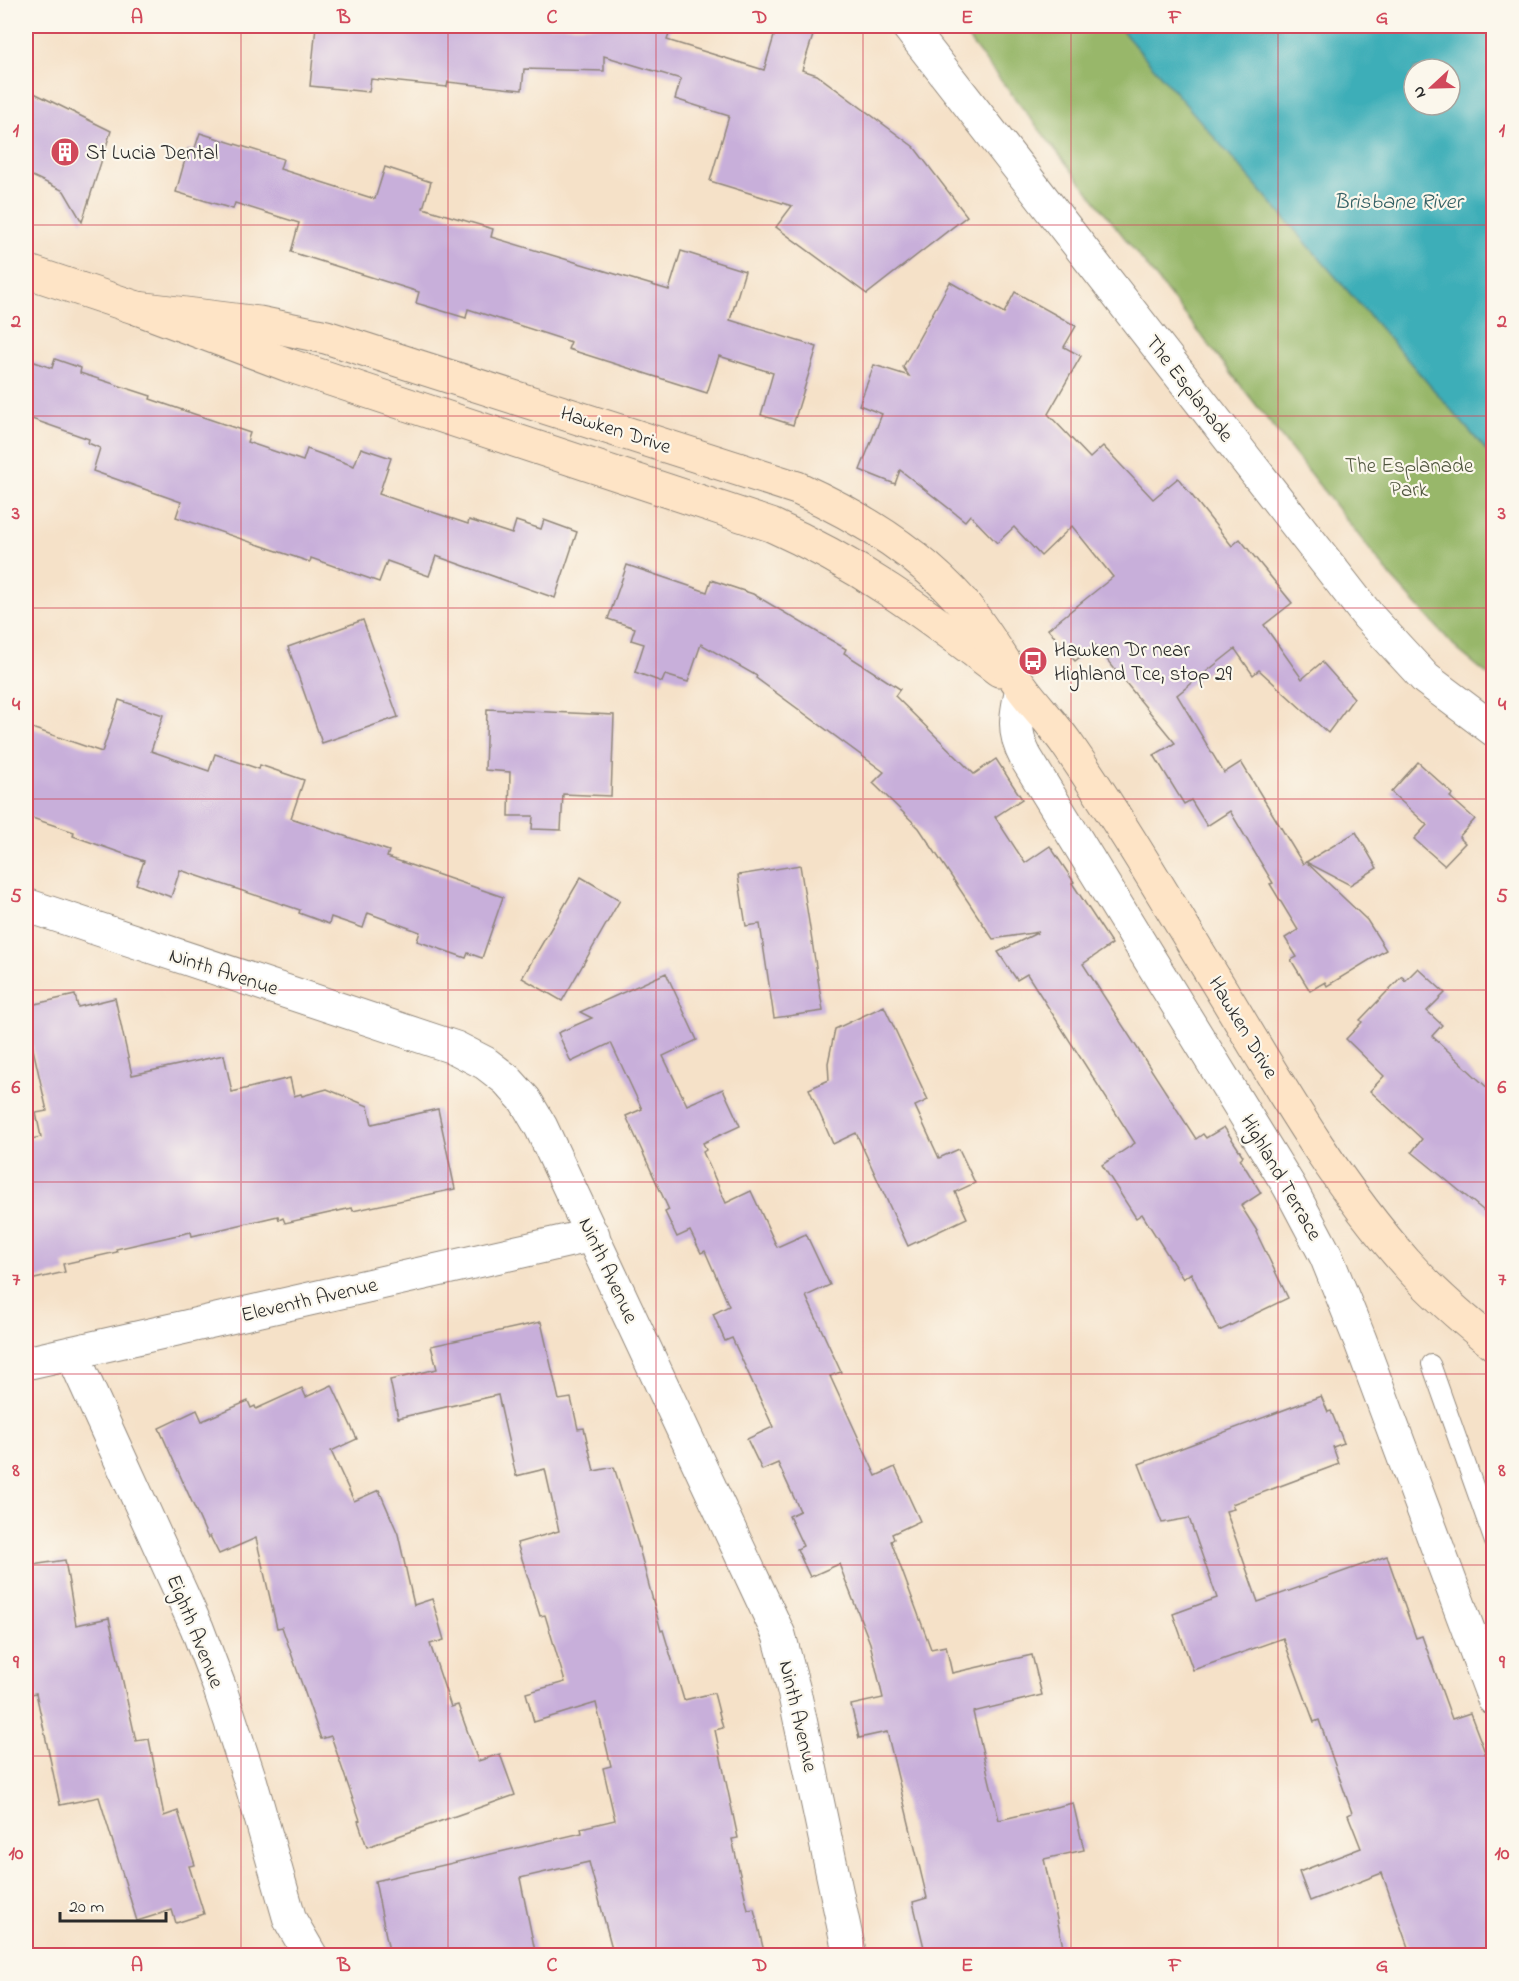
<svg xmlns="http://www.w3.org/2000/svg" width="1519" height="1981" font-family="'Indie Flower',sans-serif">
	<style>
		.forest { fill: #98b76a; stroke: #62714a; stroke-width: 1.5 }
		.water { fill: #3daeb8; stroke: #346c72; stroke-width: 1.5; fill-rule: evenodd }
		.building { fill: #c8afda }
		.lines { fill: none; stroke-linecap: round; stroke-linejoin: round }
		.lane-casing { stroke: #90867a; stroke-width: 20 }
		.street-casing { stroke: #90867a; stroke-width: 35 }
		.secondary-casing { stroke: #90867a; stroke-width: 35 }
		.lane { stroke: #fff; stroke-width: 18 }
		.street { stroke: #fff; stroke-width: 33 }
		.secondary { stroke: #fee4c6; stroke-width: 33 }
		.grid { fill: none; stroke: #d1495b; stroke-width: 1.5; stroke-opacity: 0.55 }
		.labels { text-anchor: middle; stroke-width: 4.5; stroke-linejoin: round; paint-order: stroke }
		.poi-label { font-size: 21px; fill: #2b2b2b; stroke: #fbf7ec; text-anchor: start }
		.street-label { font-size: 21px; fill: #2b2b2b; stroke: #fbf7ec }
		.park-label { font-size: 21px; fill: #50563f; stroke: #fbf7ec }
		.water-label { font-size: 22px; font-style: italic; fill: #325f63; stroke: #fbf7ec }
		.neatline { fill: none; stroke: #d1495b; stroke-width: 2 }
		.grid-label { font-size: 20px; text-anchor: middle; font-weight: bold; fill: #d1495b }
	</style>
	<rect width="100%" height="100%" fill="#fbf7ec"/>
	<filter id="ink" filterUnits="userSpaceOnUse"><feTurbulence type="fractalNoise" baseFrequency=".0167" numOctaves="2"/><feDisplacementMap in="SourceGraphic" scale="12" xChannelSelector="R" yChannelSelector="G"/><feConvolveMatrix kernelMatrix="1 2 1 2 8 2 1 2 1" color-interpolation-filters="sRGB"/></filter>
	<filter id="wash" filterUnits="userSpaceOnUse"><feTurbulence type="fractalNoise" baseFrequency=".008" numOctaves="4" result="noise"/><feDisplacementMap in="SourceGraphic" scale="24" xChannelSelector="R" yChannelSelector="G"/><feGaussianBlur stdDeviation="1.35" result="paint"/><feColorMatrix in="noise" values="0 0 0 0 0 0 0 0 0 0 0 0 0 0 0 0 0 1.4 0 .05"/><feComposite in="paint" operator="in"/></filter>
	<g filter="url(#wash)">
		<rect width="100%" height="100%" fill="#f5e1c8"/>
		<polygon class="forest" points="958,26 1118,26 1493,458 1493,679 1459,651 1393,579"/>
		<path class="water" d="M1118 26H1493V458L1136 47ZM1414 69H1450V105H1414Z"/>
		<g id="blocks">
			<g class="building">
				<polygon points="316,26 672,26 667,40 764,70 777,26 816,26 802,70 817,75 914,147 967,216 867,294 776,227 792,206 710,181 729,116 675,99 681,79 604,56 604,71 524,69 522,90 448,82 447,87 371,79 369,92 310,86"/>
				<polygon points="26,89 111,131 82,222 64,191 26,173"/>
				<polygon points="200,133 283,159 280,169 375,199 385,167 431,182 423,208 493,229 491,237 669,290 681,251 745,271 730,320 817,347 793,425 761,415 773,373 719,356 707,393 568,349 571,342 468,309 466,318 416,303 419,292 291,252 299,223 235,203 233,209 176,192 188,149 194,151"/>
				<polygon points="950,282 1004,313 1015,292 1076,326 1064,347 1081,356 1048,414 1090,458 1103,446 1153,499 1178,478 1232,546 1240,539 1292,603 1264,625 1302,679 1322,662 1354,698 1328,733 1259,670 1253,675 1235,649 1177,695 1224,773 1241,762 1303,864 1306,862 1367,920 1386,950 1327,986 1325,982 1310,991 1291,960 1297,957 1285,938 1298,930 1270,884 1273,883 1230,811 1207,826 1191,800 1184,804 1154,755 1175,743 1095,645 1075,661 1048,629 1113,577 1072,526 1041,556 1014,527 997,543 970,515 965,521 900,470 895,484 860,470 882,414 859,405 874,365 909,376 903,367"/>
				<polygon points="26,359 52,368 55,359 81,368 80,373 151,396 150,399 250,433 247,442 303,461 307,449 354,466 361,448 391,458 379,494 468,524 469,520 512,534 516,521 541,529 544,520 577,532 555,598 436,556 429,576 387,561 379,582 311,558 310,562 176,517 181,502 93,471 100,448 88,443 89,439 26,417"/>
				<polygon points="627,565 707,592 711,580 753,594 846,649 844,653 900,689 895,696 974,774 996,759 1022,799 995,817 1025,863 1050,846 1074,882 1072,883 1112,944 1083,964 1196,1139 1203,1134 1206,1138 1224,1127 1243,1156 1240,1159 1261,1193 1241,1206 1257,1231 1256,1232 1288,1298 1219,1331 1191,1273 1183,1279 1142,1214 1136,1218 1102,1165 1135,1143 1027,974 1017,980 998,952 1039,932 993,939 919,828 873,783 884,772 756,678 757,676 701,644 688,682 665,675 662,682 635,672 644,644 631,640 635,628 608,619"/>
				<polygon points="363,620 398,717 322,743 288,647"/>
				<polygon points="119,700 163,715 151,751 209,771 215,754 259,769 260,765 304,780 291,818 389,851 387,857 503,897 482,958 468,953 466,958 417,941 420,932 368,913 363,928 331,917 329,924 299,913 300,910 180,870 171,897 136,884 144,861 73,836 74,832 26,816 26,726 102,752"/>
				<polygon points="487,709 614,715 611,796 563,794 561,830 532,829 533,816 509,816 510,772 485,770"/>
				<polygon points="1418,762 1453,794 1450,797 1475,819 1459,837 1465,843 1444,865 1414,839 1427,825 1391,792"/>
				<polygon points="1356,832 1377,868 1350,885 1306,862"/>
				<polygon points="800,865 823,1011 774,1018 760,924 746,926 738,875"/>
				<polygon points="581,877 620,900 562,1001 522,978"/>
				<polygon points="1418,968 1445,993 1427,1011 1442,1025 1432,1036 1494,1094 1494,1219 1412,1152 1422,1139 1370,1091 1384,1076 1346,1039 1362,1022 1360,1020 1402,976 1405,981"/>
				<polygon points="666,973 697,1040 663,1056 687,1105 723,1089 740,1126 703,1143 706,1150 703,1152 726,1203 751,1191 777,1247 806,1234 830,1285 806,1296 841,1372 830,1376 876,1476 895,1467 920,1521 892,1534 894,1539 891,1541 931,1649 946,1646 952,1673 1032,1655 1042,1695 973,1712 999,1820 1073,1803 1084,1850 1044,1859 1065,1956 926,1956 913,1902 927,1898 887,1732 859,1738 851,1705 883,1698 870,1643 839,1564 810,1577 797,1549 803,1546 789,1516 800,1511 778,1463 762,1470 747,1439 773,1427 732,1338 725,1341 713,1314 729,1306 705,1251 701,1253 690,1231 677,1237 665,1212 669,1210 626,1116 642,1109 611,1043 571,1062 558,1033 592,1018 580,1012"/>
				<polygon points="75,995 78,1007 115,998 132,1075 224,1055 232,1092 290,1078 294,1096 301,1094 302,1096 327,1089 368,1106 372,1124 438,1109 455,1189 353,1211 352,1208 285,1223 283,1218 279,1220 278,1216 192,1236 191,1232 116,1249 117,1252 63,1264 65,1272 26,1281 26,1140 41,1137 36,1113 47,1111 26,1018 26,1006"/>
				<polygon points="884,1006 928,1100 915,1106 939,1158 959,1149 975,1183 955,1192 967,1218 908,1246 856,1133 833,1144 809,1089 829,1080 828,1063 835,1029"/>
				<polygon points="541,1322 559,1400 571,1398 578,1429 584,1428 594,1471 614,1467 638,1544 661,1631 663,1630 684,1700 714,1693 723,1728 715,1730 738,1838 732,1839 748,1910 754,1909 765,1956 614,1956 589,1862 520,1878 536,1956 390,1956 375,1881 582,1833 581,1828 615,1820 603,1768 611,1766 596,1703 534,1722 526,1693 565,1682 545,1615 540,1616 517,1543 559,1531 545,1469 516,1476 498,1395 398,1418 390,1380 437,1369 431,1346"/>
				<polygon points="332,1385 357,1439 331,1451 354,1501 379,1490 398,1534 414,1605 432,1599 444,1640 430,1644 451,1707 458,1705 478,1761 500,1754 515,1795 367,1847 358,1821 360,1820 331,1736 321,1739 282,1627 277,1628 256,1538 219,1554 210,1536 208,1538 159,1428 197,1410 202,1421 248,1401 251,1408 255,1406 256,1409 302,1388 306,1397"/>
				<polygon points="1321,1396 1328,1412 1331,1411 1344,1443 1333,1447 1339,1464 1232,1504 1234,1509 1226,1511 1258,1602 1387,1556 1416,1638 1422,1636 1452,1719 1470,1713 1494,1776 1494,1956 1411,1956 1382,1873 1310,1901 1299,1872 1361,1848 1348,1815 1352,1813 1319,1720 1314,1722 1283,1638 1193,1670 1173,1614 1217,1598 1189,1518 1162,1523 1139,1464"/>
				<polygon points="65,1560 76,1625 109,1618 136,1741 149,1739 164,1816 178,1811 195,1865 189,1866 204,1914 176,1923 172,1910 137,1921 99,1797 60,1805 36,1693 26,1695 26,1566"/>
			</g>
		</g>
	</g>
	<g filter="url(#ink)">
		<use href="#blocks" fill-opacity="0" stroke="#90867a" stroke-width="1.5"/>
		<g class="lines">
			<g class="lane-casing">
				<polyline id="lane" points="1431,1364 1494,1542"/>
			</g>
			<g class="street-casing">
				<g id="street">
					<polyline points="908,26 1368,616 1426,679 1494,730"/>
					<path d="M1022 688C1016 715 1012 732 1026 758L1289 1186 1326 1256 1360 1340 1494 1699"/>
					<polyline points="26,905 456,1048 485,1063 507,1080 525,1100 541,1127 779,1635 794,1691 850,1956"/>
					<polyline points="72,1353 197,1628 219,1686 251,1783 290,1920 311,1956"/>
					<polyline points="26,1363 593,1235"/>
				</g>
			</g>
			<g class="secondary-casing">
				<g id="secondary">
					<path d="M26 271 137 308 291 366 771 525C857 563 925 613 999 670"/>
					<path d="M137 308 259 323 326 337 797 488C857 515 918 552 962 602 985 629 1002 661 1023 689 1038 709 1055 726 1069 747 1126 830 1177 918 1230 1004 1284 1094 1337 1185 1407 1264 1433 1293 1463 1319 1494 1344"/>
				</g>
			</g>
			<use href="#lane" class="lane"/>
			<use href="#street" class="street"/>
			<use href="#secondary" class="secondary"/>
		</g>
	</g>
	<path class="grid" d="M241 26V1956M448 26V1956M656 26V1956M863 26V1956M1071 26V1956M1278 26V1956M26 225H1494M26 416H1494M26 608H1494M26 799H1494M26 990H1494M26 1182H1494M26 1374H1494M26 1565H1494M26 1756H1494"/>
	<defs>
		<g id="building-disc" transform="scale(1.5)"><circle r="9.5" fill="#d1495b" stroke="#fbf7ec"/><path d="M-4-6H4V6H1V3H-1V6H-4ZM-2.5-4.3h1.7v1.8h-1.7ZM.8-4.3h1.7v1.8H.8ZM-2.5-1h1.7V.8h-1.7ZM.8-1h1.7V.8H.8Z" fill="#fff"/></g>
		<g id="bus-disc" transform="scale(1.5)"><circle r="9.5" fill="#d1495b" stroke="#fbf7ec"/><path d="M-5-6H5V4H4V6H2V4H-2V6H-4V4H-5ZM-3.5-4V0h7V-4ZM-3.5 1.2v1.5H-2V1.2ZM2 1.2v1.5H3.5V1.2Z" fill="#fff"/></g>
	</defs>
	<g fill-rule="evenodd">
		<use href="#building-disc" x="65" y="152"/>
		<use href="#bus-disc" x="1033" y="661"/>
	</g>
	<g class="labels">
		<g class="poi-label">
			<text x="86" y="159">St Lucia Dental</text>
			<text x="1054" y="656">Hawken Dr near<tspan x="1054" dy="24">Highland Tce, stop 29</tspan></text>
		</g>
		<g class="street-label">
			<text transform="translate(1190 388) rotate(52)" y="7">The Esplanade</text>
			<text transform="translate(616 429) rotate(18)" y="7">Hawken Drive</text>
			<text transform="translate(224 971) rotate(18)" y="7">Ninth Avenue</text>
			<text transform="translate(1244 1027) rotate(59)" y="7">Hawken Drive</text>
			<text transform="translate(1282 1177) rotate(60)" y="7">Highland Terrace</text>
			<text transform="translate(609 1270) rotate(65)" y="7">Ninth Avenue</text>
			<text transform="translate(309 1299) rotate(-13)" y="7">Eleventh Avenue</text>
			<text transform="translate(196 1631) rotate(68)" y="7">Eighth Avenue</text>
			<text transform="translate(799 1716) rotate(77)" y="7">Ninth Avenue</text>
		</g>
		<g class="park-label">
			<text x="1409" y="472">The Esplanade<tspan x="1409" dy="24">Park</tspan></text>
		</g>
		<g class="water-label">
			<text x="1398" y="208">Brisbane River</text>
		</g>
	</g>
	<rect width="1519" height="1981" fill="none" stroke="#fbf7ec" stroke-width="66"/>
	<g transform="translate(1432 87) rotate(248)"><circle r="28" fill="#fbf7ec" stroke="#a8a59f" stroke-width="1.5"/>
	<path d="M0-4.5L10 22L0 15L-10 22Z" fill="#d1495b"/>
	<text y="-9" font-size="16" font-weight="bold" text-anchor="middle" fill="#2b2b2b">N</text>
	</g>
	<path d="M60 1912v9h106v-9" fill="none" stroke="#2b2b2b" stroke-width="3"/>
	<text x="69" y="1912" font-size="18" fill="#2b2b2b" stroke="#fbf7ec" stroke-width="4.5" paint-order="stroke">20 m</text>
	<rect x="33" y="33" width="1453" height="1915" class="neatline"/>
	<g class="grid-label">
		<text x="137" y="23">A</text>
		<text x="344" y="23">B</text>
		<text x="552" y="23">C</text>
		<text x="760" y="23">D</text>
		<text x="967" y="23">E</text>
		<text x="1175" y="23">F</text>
		<text x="1382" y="23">G</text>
		<text x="16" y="136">1</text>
		<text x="1502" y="136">1</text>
		<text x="16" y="327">2</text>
		<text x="1502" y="327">2</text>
		<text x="16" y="519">3</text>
		<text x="1502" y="519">3</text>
		<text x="16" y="710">4</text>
		<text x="1502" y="710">4</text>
		<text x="16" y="902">5</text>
		<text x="1502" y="902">5</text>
		<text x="16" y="1093">6</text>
		<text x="1502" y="1093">6</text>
		<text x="16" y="1285">7</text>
		<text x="1502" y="1285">7</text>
		<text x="16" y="1476">8</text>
		<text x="1502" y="1476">8</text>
		<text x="16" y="1668">9</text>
		<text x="1502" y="1668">9</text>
		<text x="16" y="1859">10</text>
		<text x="1502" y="1859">10</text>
		<text x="137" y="1971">A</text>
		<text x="344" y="1971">B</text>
		<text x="552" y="1971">C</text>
		<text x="760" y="1971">D</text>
		<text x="967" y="1971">E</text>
		<text x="1175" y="1971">F</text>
		<text x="1382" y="1971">G</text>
	</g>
</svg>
